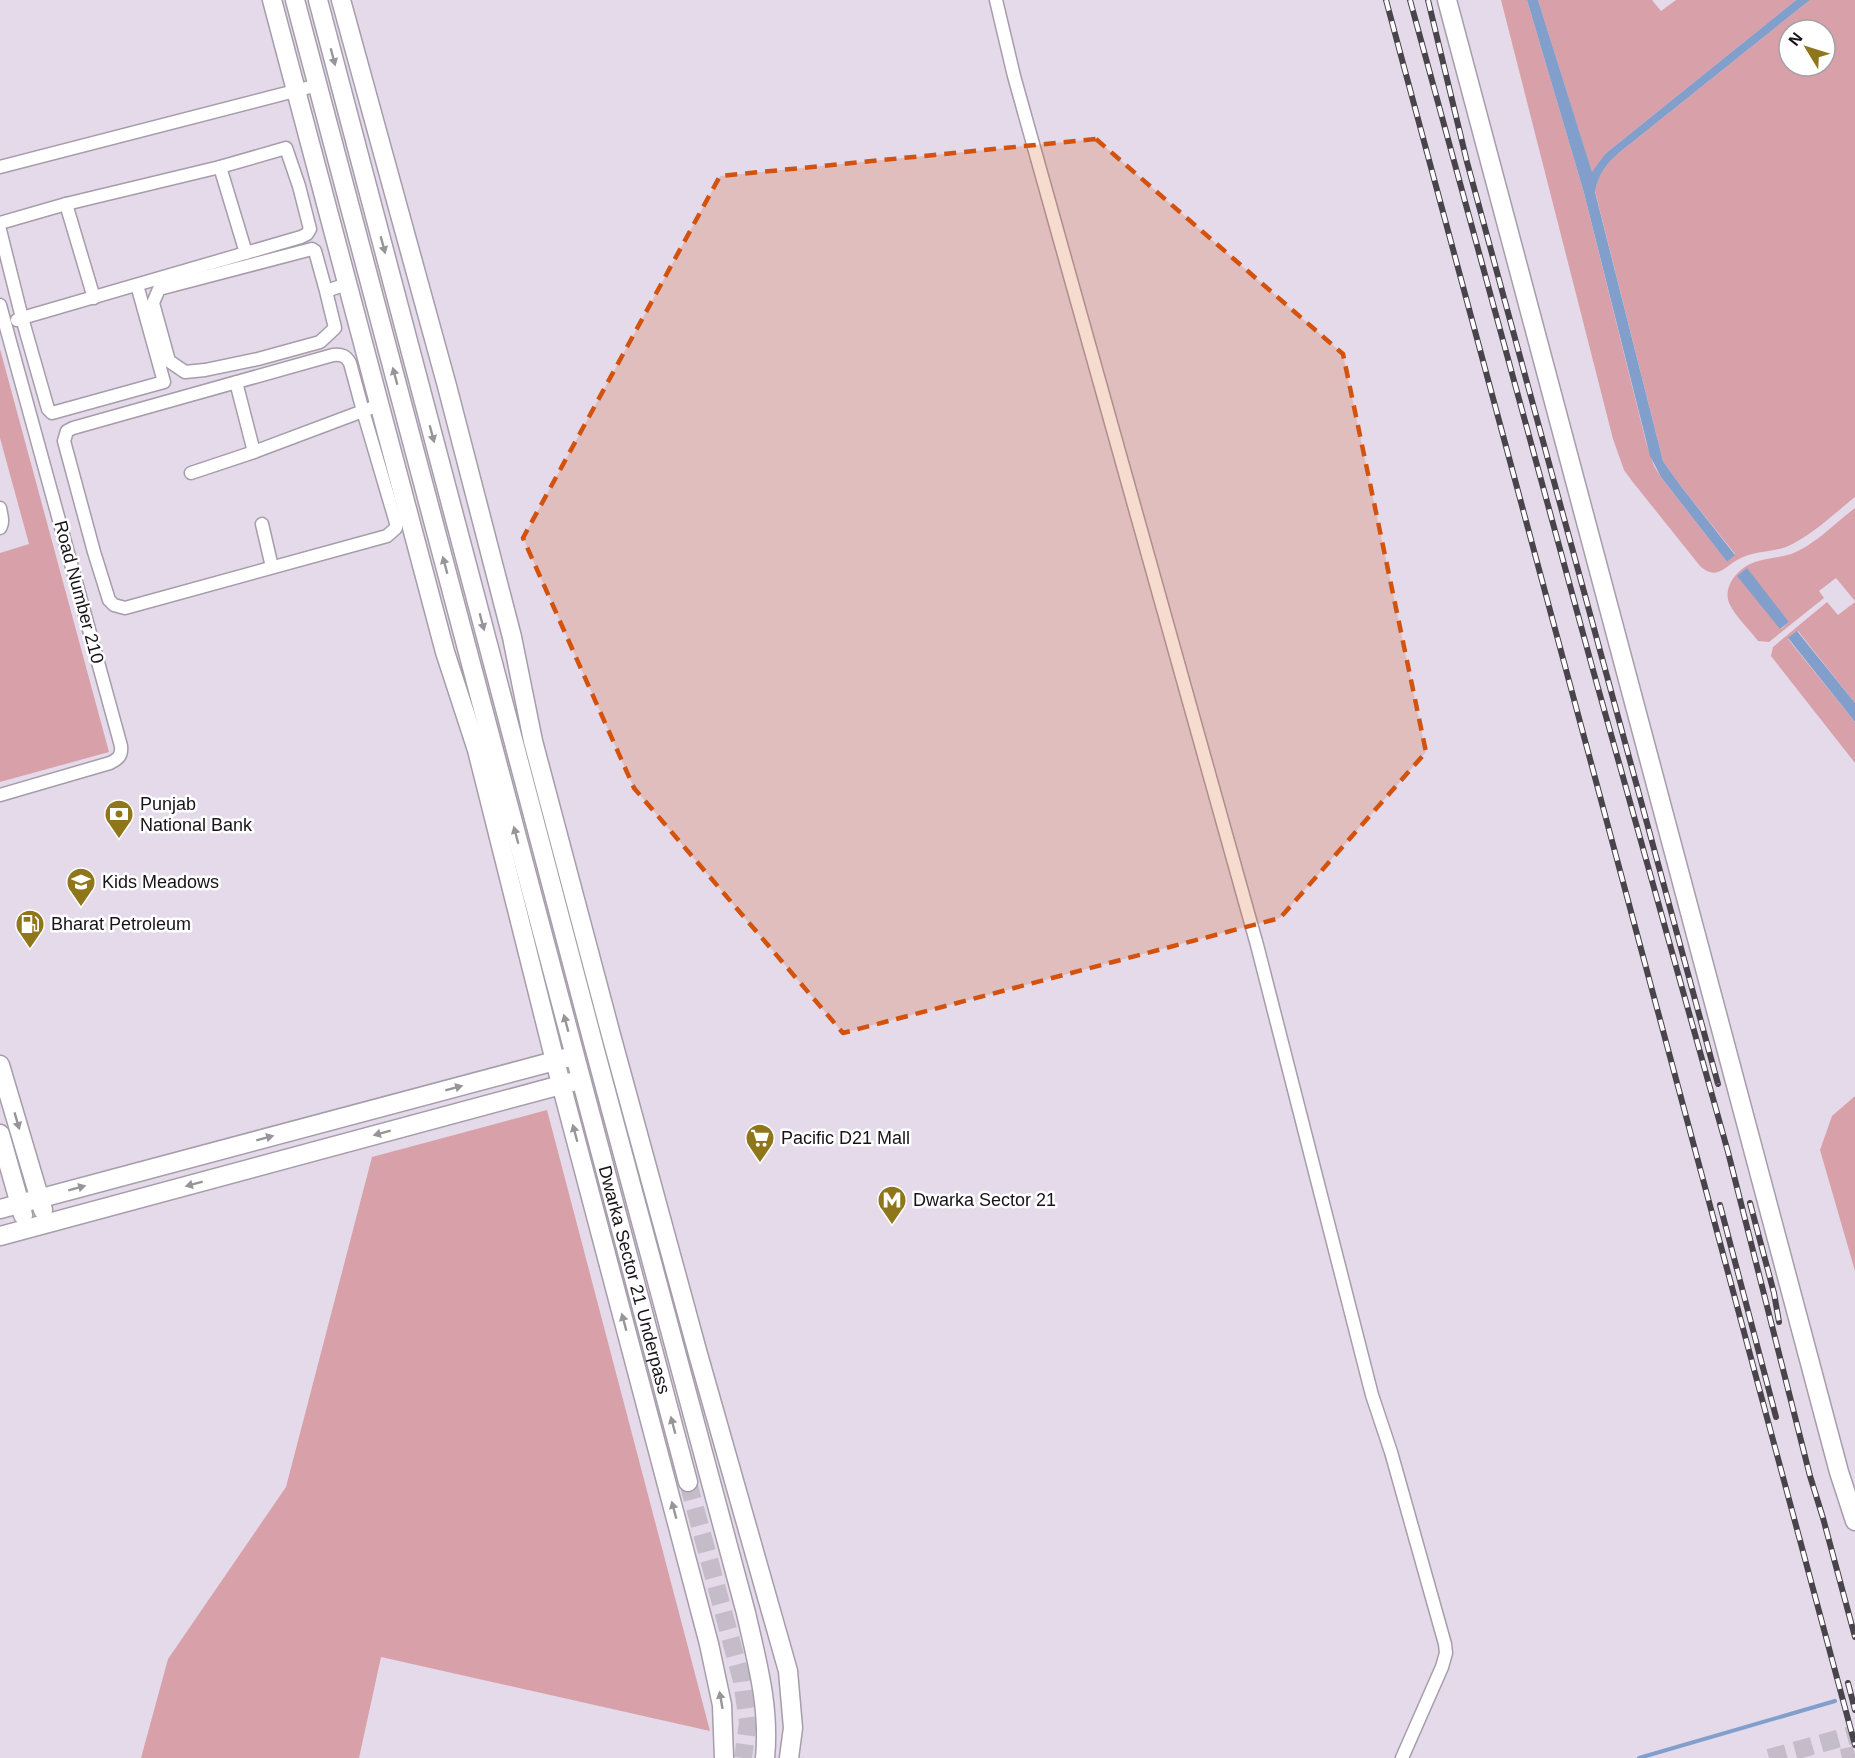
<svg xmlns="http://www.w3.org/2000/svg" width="1855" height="1758" font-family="Arial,sans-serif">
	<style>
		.green { fill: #d8a1a9; fill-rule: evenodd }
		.water { fill: #829fcc }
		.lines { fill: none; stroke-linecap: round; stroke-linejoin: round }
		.stream { stroke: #829fcc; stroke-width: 4 }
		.secondary-tunnel { stroke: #c5bcca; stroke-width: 18; stroke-dasharray: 18 9; stroke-linecap: butt }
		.street-casing { stroke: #a69dab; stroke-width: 15 }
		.secondary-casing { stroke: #a69dab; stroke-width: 21 }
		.street { stroke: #fff; stroke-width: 12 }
		.secondary { stroke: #fff; stroke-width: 18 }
		.rail-casing { stroke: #49434b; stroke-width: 6 }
		.rail { stroke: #fff; stroke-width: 4; stroke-dasharray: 11; stroke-linecap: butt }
		.oneway { fill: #979597 }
		.marked { fill: #d3520d; fill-opacity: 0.2; stroke: #d3520d; stroke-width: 4.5; stroke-dasharray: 12 8; stroke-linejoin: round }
		.labels { text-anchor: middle; stroke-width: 5; stroke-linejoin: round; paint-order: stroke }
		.street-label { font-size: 18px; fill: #171318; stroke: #fff }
		.poi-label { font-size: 18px; fill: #171318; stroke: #fff; text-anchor: start }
	</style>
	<rect width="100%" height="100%" fill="#e4dae9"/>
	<g class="green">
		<path d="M1501 0H1527L1584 193 1646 442 1654 466 1661 477 1727 562 1735 554 1680 485 1663 461 1595 191C1598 174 1607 163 1620 152L1810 0H1855V497C1835 513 1810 537 1786 547 1772 552 1755 551 1741 558 1725 565 1718 582 1700 566L1632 481 1624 470 1613 439ZM1789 30H1825V66H1789Z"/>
		<polygon points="1538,0 1652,0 1661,11 1676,0 1796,0 1605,154 1592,173"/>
		<polygon points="0,349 109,752 0,782 0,553 29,544 0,438"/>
		<path d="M1855 508V601L1836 578 1819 591 1824 598 1769 642 1758 641C1750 630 1736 617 1730 605 1721 587 1739 567 1755 562 1766 558 1779 558 1791 554 1815 545 1835 523 1855 508ZM1746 569 1789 622 1781 629 1738 576Z"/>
		<polygon points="1827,602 1838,615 1855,602 1855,703 1798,631 1788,639 1855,722 1855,763 1771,656 1773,647"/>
		<polygon points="1855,1096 1855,1271 1820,1150 1832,1116"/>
		<polygon points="547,1110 710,1731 381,1657 359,1758 141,1758 168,1659 286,1487 372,1157"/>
	</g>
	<g class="water">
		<path d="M1527 0H1538L1592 172 1605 154 1796 0H1810L1620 152C1607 163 1598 174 1595 192L1663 461 1680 485 1735 555 1727 562 1661 477 1650 456 1584 193Z"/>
		<polygon points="1747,568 1789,622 1780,629 1737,576"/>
		<polygon points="1797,631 1855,703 1855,722 1788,638"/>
	</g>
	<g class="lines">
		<polyline class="stream" points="1639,1758 1835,1701"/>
		<g class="secondary-tunnel">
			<polyline points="688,1482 742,1681 748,1723 743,1758"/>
			<polyline points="1769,1758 1855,1734"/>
			<polyline points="1842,1758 1855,1755"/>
		</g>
		<g class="street-casing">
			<g id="street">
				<polyline points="996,0 1014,76 1257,945 1372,1395 1391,1452 1445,1644 1446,1653 1442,1667 1402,1758"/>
				<polyline points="0,167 318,85"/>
				<polyline points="220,167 246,253"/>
				<polyline points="66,204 94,298"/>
				<polyline points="0,223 66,204 220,167 286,148 299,186 310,229 307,234 301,237 22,318 0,230"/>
				<polyline points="326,291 315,251 312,249 159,289 153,303 169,361 185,372 205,370 258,359 320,342 335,328 326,291 347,284"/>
				<path d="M0 305 121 746C122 756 118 759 110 763L0 795"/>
				<polyline points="17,320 22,318 48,409 52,413 164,382 137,285"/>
				<path d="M236 382 254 452 363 411 396 523V528L387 536 125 608 114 605 109 600 94 552 64 441 67 431 73 428 333 355C342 354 346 356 350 363L363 411 379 405"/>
				<polyline points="191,473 254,452"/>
				<path d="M0 508C1 514 4 522 0 528"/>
				<polyline points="262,524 272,567"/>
			</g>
		</g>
		<g class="secondary-casing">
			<g id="secondary">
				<polyline points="272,0 445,652 477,750 555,1061 709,1644 722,1705 724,1758"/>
				<path id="s1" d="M295 0 688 1482"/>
				<path d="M318 0 595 1050 746 1613C757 1662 770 1707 765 1758"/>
				<polyline points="341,0 447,386 512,637 533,741 611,1035 698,1354 788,1671 793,1728 789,1758"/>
				<polyline points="1447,0 1839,1472 1855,1521"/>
				<polyline points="0,1065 43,1210"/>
				<polyline points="0,1134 23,1215"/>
				<polyline points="0,1209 566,1058"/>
				<polyline points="0,1236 572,1082"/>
			</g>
		</g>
		<use href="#street" class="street"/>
		<use href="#secondary" class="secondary"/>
		<g class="rail-casing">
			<g id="rail">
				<polyline points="1386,0 1855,1745"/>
				<polyline points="1410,0 1593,670 1728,1152 1810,1476 1823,1518 1855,1637"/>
				<polyline points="1428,0 1467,162 1718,1084"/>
				<polyline points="1750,1203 1774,1293 1779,1322"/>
				<polyline points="1720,1205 1776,1417"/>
				<polyline points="1848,1683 1855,1710"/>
			</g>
		</g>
		<use href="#rail" class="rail"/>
	</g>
	<defs><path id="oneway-solid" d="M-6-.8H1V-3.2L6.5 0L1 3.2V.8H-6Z" transform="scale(1.5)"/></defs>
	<g class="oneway">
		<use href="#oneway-solid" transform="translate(333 57) rotate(75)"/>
		<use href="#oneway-solid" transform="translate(383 245) rotate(75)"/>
		<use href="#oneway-solid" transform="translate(395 376) rotate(-105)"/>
		<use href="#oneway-solid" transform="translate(432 434) rotate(75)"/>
		<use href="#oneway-solid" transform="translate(445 565) rotate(-105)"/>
		<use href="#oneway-solid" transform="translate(482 622) rotate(75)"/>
		<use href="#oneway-solid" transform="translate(516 835) rotate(-105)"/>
		<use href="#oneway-solid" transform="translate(566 1023) rotate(-105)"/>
		<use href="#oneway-solid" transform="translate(454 1088) rotate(-15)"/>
		<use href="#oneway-solid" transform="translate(17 1121) rotate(74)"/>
		<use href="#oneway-solid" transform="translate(382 1133) rotate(165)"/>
		<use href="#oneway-solid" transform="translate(575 1133) rotate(-105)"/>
		<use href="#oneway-solid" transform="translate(265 1138) rotate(-15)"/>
		<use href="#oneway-solid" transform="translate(194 1184) rotate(165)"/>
		<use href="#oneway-solid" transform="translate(77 1188) rotate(-15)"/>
		<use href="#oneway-solid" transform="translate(624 1322) rotate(-105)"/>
		<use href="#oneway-solid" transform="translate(673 1425) rotate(-105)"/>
		<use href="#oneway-solid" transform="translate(674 1510) rotate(-105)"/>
		<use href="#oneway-solid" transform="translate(721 1700) rotate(-100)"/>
	</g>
	<path class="marked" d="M1096 139 1343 354 1426 752 1280 918 843 1033 634 788 523 538 720 176Z"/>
	<defs>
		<g id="bank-pin" transform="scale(1.5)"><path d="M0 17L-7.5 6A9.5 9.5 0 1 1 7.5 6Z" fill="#8f761b" stroke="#fff"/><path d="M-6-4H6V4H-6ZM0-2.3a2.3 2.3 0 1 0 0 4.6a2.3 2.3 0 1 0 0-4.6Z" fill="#fff"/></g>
		<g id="school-pin" transform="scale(1.5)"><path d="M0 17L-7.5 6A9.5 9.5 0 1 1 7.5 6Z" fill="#8f761b" stroke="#fff"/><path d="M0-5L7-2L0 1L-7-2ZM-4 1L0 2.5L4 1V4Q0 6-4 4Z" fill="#fff"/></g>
		<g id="fuel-pin" transform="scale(1.5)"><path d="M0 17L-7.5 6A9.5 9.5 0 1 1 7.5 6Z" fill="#8f761b" stroke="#fff"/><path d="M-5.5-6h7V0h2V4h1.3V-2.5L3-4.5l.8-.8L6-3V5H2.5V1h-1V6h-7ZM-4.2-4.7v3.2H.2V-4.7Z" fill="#fff"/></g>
		<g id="supermarket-pin" transform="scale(1.5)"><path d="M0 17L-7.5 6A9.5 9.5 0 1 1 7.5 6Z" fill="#8f761b" stroke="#fff"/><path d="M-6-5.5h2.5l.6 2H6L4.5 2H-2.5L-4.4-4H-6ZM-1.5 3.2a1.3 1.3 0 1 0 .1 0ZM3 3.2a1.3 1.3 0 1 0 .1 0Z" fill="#fff"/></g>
		<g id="metro-pin" transform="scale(1.5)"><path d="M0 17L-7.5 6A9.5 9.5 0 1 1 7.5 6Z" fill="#8f761b" stroke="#fff"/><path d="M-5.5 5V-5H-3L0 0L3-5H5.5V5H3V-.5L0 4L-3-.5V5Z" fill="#fff"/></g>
	</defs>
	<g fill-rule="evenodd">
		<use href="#bank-pin" x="119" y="814"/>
		<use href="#school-pin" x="81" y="882"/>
		<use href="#fuel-pin" x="30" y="924"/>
		<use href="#supermarket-pin" x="760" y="1138"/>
		<use href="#metro-pin" x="892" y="1200"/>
	</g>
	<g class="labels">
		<g class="street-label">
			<text transform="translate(79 592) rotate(75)" y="6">Road Number 210</text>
			<text dy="6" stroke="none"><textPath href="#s1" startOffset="1324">Dwarka Sector 21 Underpass</textPath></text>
		</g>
		<g class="poi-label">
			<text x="140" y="810">Punjab<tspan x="140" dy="21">National Bank</tspan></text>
			<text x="102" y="888">Kids Meadows</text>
			<text x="51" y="930">Bharat Petroleum</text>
			<text x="781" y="1144">Pacific D21 Mall</text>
			<text x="913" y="1206">Dwarka Sector 21</text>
		</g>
	</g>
	<g transform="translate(1807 48) rotate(308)"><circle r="28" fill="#ffffff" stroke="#a2a1a3" stroke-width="1.5"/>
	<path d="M0-4.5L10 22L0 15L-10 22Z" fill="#8f761b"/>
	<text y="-9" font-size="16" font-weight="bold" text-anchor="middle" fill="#171318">N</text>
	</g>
</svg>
